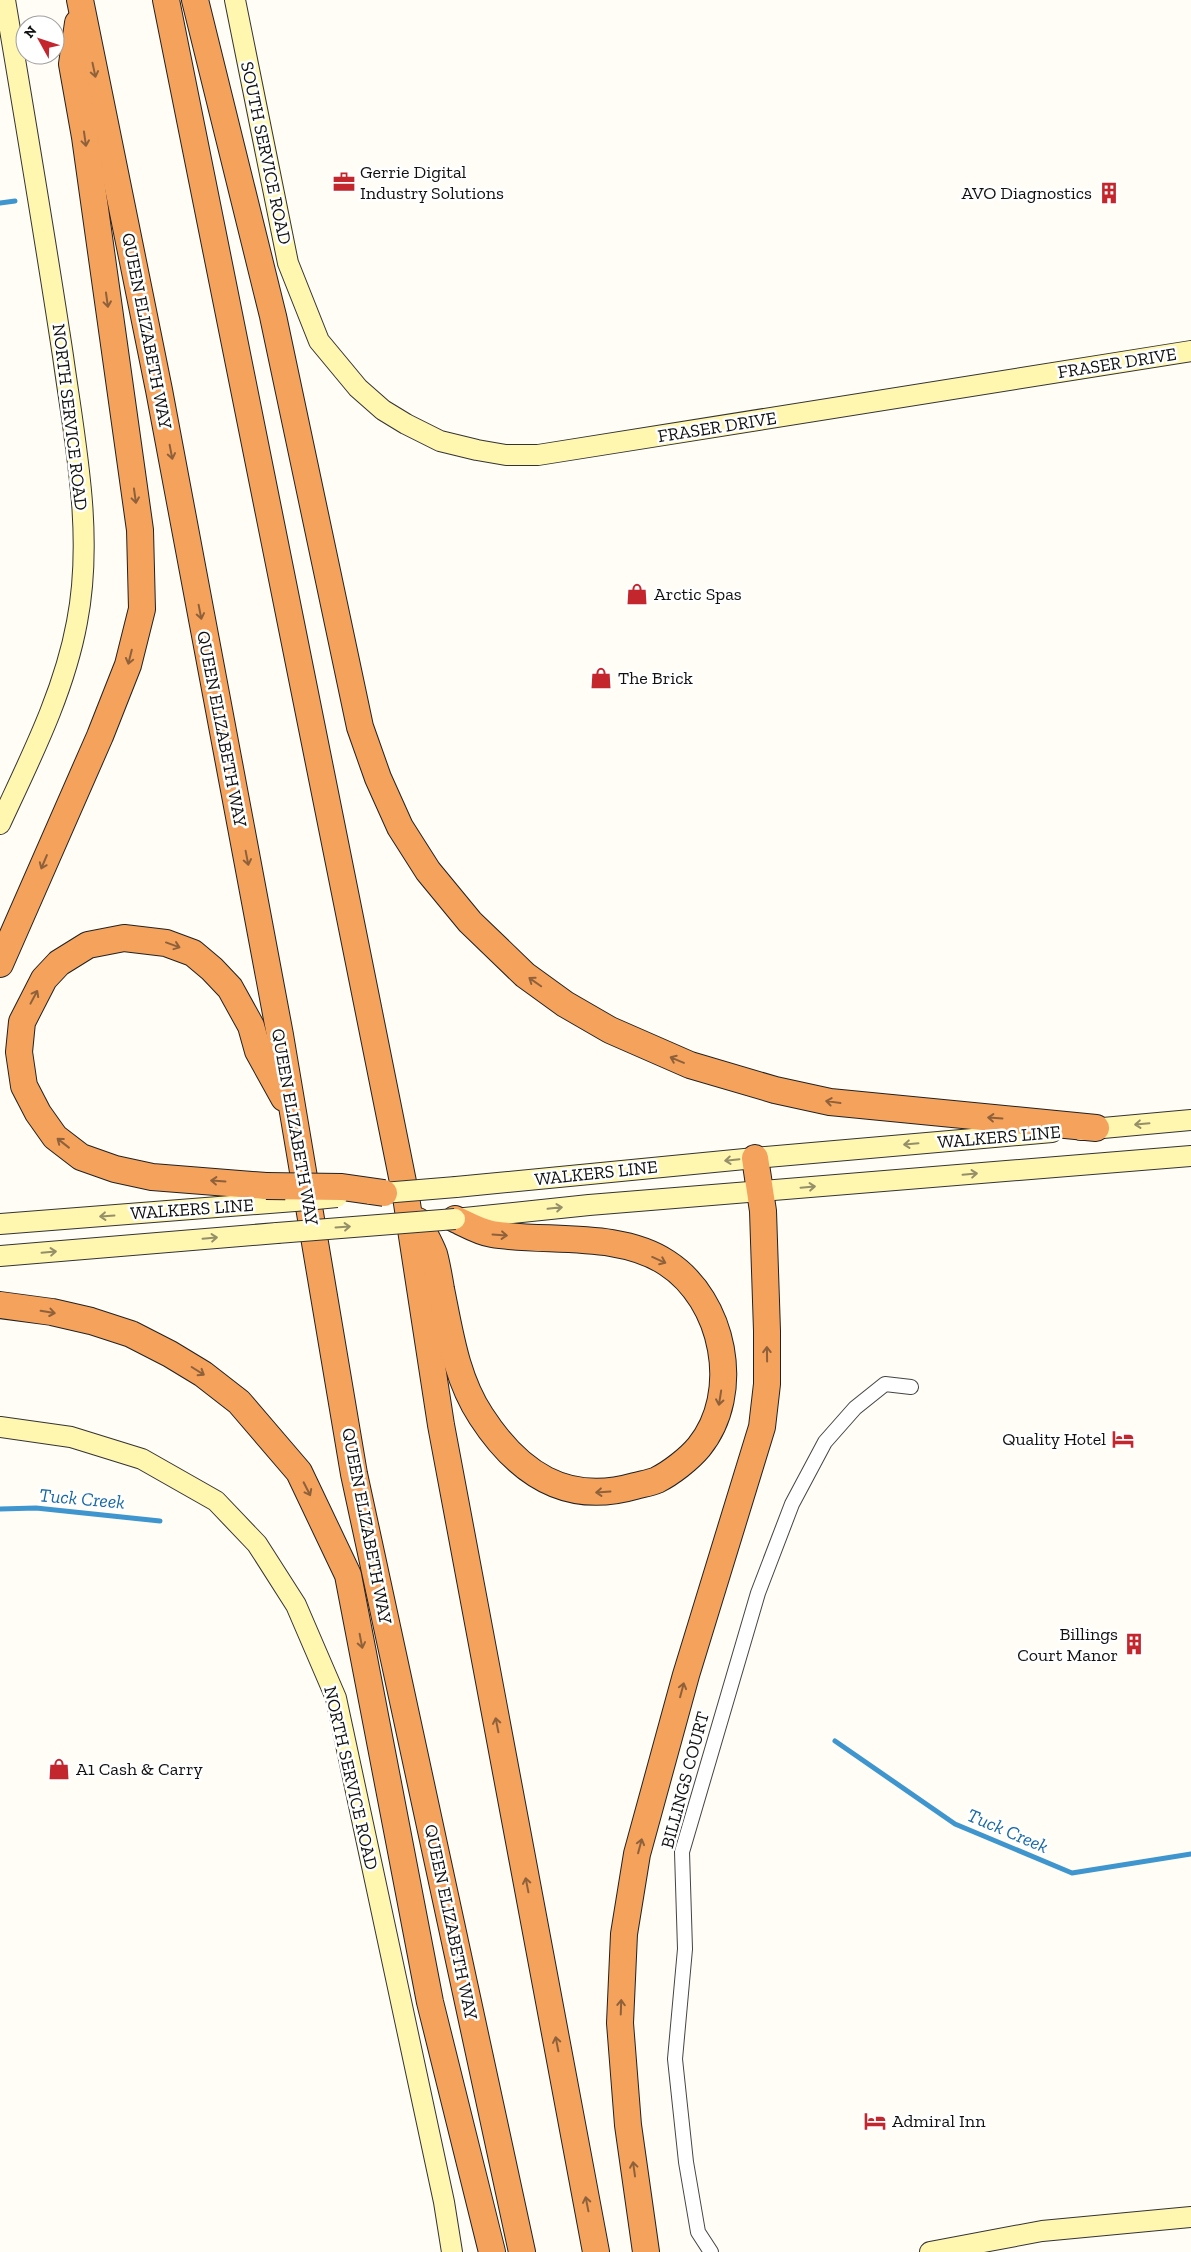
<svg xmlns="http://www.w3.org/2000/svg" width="1191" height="2252" font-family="'Zilla Slab',serif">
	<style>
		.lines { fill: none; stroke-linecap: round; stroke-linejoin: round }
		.stream { stroke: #3f96cf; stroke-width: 5 }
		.street-casing { stroke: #444; stroke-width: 16 }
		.secondary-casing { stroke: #333; stroke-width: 22 }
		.highway-casing { stroke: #222; stroke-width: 28 }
		.street { stroke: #fff; stroke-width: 14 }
		.secondary { stroke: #fff6b0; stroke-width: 20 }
		.highway { stroke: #f5a25d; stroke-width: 26 }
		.secondary-bridge-casing { stroke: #333; stroke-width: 22; stroke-linecap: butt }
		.highway-bridge-casing { stroke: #222; stroke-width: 28; stroke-linecap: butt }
		.secondary-bridge { stroke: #fff6b0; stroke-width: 20 }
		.highway-bridge { stroke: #f5a25d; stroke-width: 26 }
		.oneway { stroke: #8e613b }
		.oneway2 { stroke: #948f68 }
		.labels { text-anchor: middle; stroke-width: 5; stroke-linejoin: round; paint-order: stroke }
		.street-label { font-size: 18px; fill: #111; stroke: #fff }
		.poi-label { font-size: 18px; fill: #111; stroke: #fff; text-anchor: start }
		.water-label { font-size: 19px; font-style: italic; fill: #1768a6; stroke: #fff }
	</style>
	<rect width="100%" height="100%" fill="#fffdf5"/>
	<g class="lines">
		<g class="stream">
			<polyline points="0,203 15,201"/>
			<polyline points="0,1509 36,1508 160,1521"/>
			<polyline points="835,1741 955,1824 1072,1873 1191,1854"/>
		</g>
		<g class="street-casing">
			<polyline id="street" points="711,2252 698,2232 686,2162 675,2059 685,1949 682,1852 758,1593 792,1504 825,1442 855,1408 885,1384 911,1387"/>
		</g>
		<g class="secondary-casing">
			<g id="secondary">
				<polyline points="235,0 288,263 319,341 358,388 383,410 406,424 440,441 477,450 506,455 538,455 1191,351"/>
				<path d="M0 824C30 759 64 693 77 622 94 534 75 443 63 356 45 237 25 119 5 0"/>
				<polyline points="1081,1130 1191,1120"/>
				<polyline points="456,1187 755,1158 1052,1132"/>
				<polyline points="455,1219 589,1205 1191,1156"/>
				<polyline points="0,1224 295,1201"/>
				<polyline points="0,1256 277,1233"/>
				<polyline points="0,1427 71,1437 142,1459 216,1501 257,1544 296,1605 336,1698 444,2202 452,2252"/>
				<polyline points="930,2252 1042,2231 1191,2217"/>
			</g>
		</g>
		<g class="highway-casing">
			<g id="highway">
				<polyline points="80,0 159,390 280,1035 354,1474 522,2252"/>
				<polyline points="166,0 406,1197 441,1425 596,2252"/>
				<polyline points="195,0 273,316 360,727 378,778 400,827 428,871 470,922 525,975 565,1004 610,1030 690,1065 775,1090 830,1102 1096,1128"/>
				<polyline points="0,964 100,736 128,665 142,609 140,530 85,137 72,64 78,23"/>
				<polyline points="266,1186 152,1177 115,1169 81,1157 55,1137 38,1113 24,1086 19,1052 22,1022 44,979 59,963 88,945 124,938 166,943 193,953 212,969 230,988 251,1026 258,1051 284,1098"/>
				<path d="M418 1221C423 1232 430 1243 434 1254 437 1265 439 1277 441 1289 450 1333 456 1378 481 1416 518 1473 566 1506 635 1486 642 1484 650 1483 657 1480 671 1473 689 1459 699 1447 743 1393 724 1300 667 1263 619 1231 547 1243 492 1234 479 1232 466 1224 455 1219"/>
				<polyline points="0,1305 52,1312 91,1321 131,1334 170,1354 203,1374 239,1402 299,1472 348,1575 430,2002 492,2252"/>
				<polyline points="646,2252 628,2125 620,2023 624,1934 637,1854 686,1675 762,1427 767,1384 767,1331 763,1211 755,1158"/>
			</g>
		</g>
		<use href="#street" class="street"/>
		<use href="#secondary" class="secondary"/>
		<use href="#highway" class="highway"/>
		<g class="secondary-bridge-casing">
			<g id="secondary-bridge">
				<polyline points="371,1194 456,1187"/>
				<polyline points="295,1201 337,1197"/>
				<polyline points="277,1233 455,1219"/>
			</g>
		</g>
		<g class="highway-bridge-casing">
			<polyline id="highway-bridge" points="266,1186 342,1187 384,1193"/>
		</g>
		<use href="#secondary-bridge" class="secondary-bridge"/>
		<use href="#highway-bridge" class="highway-bridge"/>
	</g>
	<defs><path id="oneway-shaft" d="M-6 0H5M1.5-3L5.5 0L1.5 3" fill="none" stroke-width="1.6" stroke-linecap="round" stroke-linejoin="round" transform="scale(1.25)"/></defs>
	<g class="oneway">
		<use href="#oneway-shaft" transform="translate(94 70) rotate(78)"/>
		<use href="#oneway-shaft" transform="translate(85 139) rotate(82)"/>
		<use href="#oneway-shaft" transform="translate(107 300) rotate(82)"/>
		<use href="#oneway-shaft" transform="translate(171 452) rotate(79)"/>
		<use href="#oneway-shaft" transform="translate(135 496) rotate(82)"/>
		<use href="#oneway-shaft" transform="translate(200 612) rotate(79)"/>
		<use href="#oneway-shaft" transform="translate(130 657) rotate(104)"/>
		<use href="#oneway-shaft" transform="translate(247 858) rotate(79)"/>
		<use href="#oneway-shaft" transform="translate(44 862) rotate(113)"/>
		<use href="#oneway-shaft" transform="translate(173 945) rotate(20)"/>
		<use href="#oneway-shaft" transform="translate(535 982) rotate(-145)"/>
		<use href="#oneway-shaft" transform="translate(34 997) rotate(-62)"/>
		<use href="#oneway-shaft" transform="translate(677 1060) rotate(-157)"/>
		<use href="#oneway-shaft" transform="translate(833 1102) rotate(-172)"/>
		<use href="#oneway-shaft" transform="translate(995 1118) rotate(-176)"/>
		<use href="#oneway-shaft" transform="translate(63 1143) rotate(-142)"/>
		<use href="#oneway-shaft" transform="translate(218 1181) rotate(-176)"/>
		<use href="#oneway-shaft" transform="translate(500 1235) rotate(4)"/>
		<use href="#oneway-shaft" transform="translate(659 1260) rotate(24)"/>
		<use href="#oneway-shaft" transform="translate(48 1312) rotate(9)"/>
		<use href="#oneway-shaft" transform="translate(767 1354) rotate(-91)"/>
		<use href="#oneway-shaft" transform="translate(198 1371) rotate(32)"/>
		<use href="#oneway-shaft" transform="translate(720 1398) rotate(99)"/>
		<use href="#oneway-shaft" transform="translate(307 1489) rotate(63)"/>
		<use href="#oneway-shaft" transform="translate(603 1492) rotate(176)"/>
		<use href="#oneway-shaft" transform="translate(361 1641) rotate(79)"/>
		<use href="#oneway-shaft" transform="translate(682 1690) rotate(-75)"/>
		<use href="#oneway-shaft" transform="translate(497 1725) rotate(-101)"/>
		<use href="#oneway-shaft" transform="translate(640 1846) rotate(-75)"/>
		<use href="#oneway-shaft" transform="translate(527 1885) rotate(-101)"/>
		<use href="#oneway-shaft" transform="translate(621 2007) rotate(-88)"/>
		<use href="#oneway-shaft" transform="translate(557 2044) rotate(-101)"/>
		<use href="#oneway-shaft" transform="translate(634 2169) rotate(-98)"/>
		<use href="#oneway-shaft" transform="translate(587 2204) rotate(-101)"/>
	</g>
	<g class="oneway2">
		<use href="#oneway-shaft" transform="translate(1142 1124) rotate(175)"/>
		<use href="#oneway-shaft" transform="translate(911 1144) rotate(175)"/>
		<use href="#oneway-shaft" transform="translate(732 1160) rotate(174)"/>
		<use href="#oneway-shaft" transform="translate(970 1174) rotate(-5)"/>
		<use href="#oneway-shaft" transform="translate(808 1187) rotate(-5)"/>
		<use href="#oneway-shaft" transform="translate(555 1208) rotate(-6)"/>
		<use href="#oneway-shaft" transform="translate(107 1216) rotate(176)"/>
		<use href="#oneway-shaft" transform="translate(343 1227) rotate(-4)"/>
		<use href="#oneway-shaft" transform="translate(210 1238) rotate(-5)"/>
		<use href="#oneway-shaft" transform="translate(49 1252) rotate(-5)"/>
	</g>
	<defs>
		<g id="office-bare" transform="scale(1.725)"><path d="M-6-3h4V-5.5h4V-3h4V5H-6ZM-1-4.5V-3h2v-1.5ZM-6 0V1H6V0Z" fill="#c4262e" stroke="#fff" stroke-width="2.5" paint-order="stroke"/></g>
		<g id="building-bare" transform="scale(1.725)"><path d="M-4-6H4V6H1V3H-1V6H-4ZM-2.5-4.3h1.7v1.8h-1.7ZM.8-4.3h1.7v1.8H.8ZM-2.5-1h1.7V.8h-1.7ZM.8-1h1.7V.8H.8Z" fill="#c4262e" stroke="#fff" stroke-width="2.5" paint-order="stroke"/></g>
		<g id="shop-bare" transform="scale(1.725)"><path d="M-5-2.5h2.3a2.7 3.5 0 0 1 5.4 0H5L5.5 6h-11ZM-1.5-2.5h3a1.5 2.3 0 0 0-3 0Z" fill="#c4262e" stroke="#fff" stroke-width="2.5" paint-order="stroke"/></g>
		<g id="hotel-bare" transform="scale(1.725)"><path d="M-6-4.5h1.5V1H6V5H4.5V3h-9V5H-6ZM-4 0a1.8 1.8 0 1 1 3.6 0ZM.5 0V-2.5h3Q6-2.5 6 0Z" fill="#c4262e" stroke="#fff" stroke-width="2.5" paint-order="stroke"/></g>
	</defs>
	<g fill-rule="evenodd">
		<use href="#office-bare" x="344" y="182"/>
		<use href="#building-bare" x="1109" y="193"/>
		<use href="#shop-bare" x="637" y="594"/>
		<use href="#shop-bare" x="601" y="678"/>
		<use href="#hotel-bare" x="1123" y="1439"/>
		<use href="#building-bare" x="1134" y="1644"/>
		<use href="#shop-bare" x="59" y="1769"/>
		<use href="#hotel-bare" x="875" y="2121"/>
	</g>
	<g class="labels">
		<g class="street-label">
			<text transform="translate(266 153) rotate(78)" y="6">SOUTH SERVICE ROAD</text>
			<text transform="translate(147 331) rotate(79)" y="6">QUEEN ELIZABETH WAY</text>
			<text transform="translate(1117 363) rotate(-9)" y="6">FRASER DRIVE</text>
			<text transform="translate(70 417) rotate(83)" y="6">NORTH SERVICE ROAD</text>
			<text transform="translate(717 427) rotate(-9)" y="6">FRASER DRIVE</text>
			<text transform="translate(222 729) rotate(79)" y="6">QUEEN ELIZABETH WAY</text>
			<text transform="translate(295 1127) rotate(80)" y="6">QUEEN ELIZABETH WAY</text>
			<text transform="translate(999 1137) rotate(-5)" y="6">WALKERS LINE</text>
			<text transform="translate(596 1173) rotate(-6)" y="6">WALKERS LINE</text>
			<text transform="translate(192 1209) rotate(-4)" y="6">WALKERS LINE</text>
			<text transform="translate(367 1526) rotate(79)" y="6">QUEEN ELIZABETH WAY</text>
			<text transform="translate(351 1778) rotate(77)" y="6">NORTH SERVICE ROAD</text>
			<text transform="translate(685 1780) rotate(-75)" y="6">BILLINGS COURT</text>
			<text transform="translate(451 1922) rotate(78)" y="6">QUEEN ELIZABETH WAY</text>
		</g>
		<g class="poi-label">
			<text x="360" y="178">Gerrie Digital<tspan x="360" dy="21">Industry Solutions</tspan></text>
			<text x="1092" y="199" text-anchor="end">AVO Diagnostics</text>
			<text x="654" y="600">Arctic Spas</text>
			<text x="618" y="684">The Brick</text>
			<text x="1106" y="1445" text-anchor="end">Quality Hotel</text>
			<text x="1118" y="1640" text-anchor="end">Billings<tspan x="1118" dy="21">Court Manor</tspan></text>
			<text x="76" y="1775">A1 Cash &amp; Carry</text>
			<text x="892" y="2127">Admiral Inn</text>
		</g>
		<g class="water-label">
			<text transform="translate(82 1498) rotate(5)" y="7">Tuck Creek</text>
			<text transform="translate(1008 1830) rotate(23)" y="7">Tuck Creek</text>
		</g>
	</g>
	<g transform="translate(40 40) rotate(310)"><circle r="24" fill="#ffffff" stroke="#a0a0a0"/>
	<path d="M0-4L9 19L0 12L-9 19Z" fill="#c4262e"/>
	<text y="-8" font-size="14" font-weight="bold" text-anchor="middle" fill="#111111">N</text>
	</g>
</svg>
